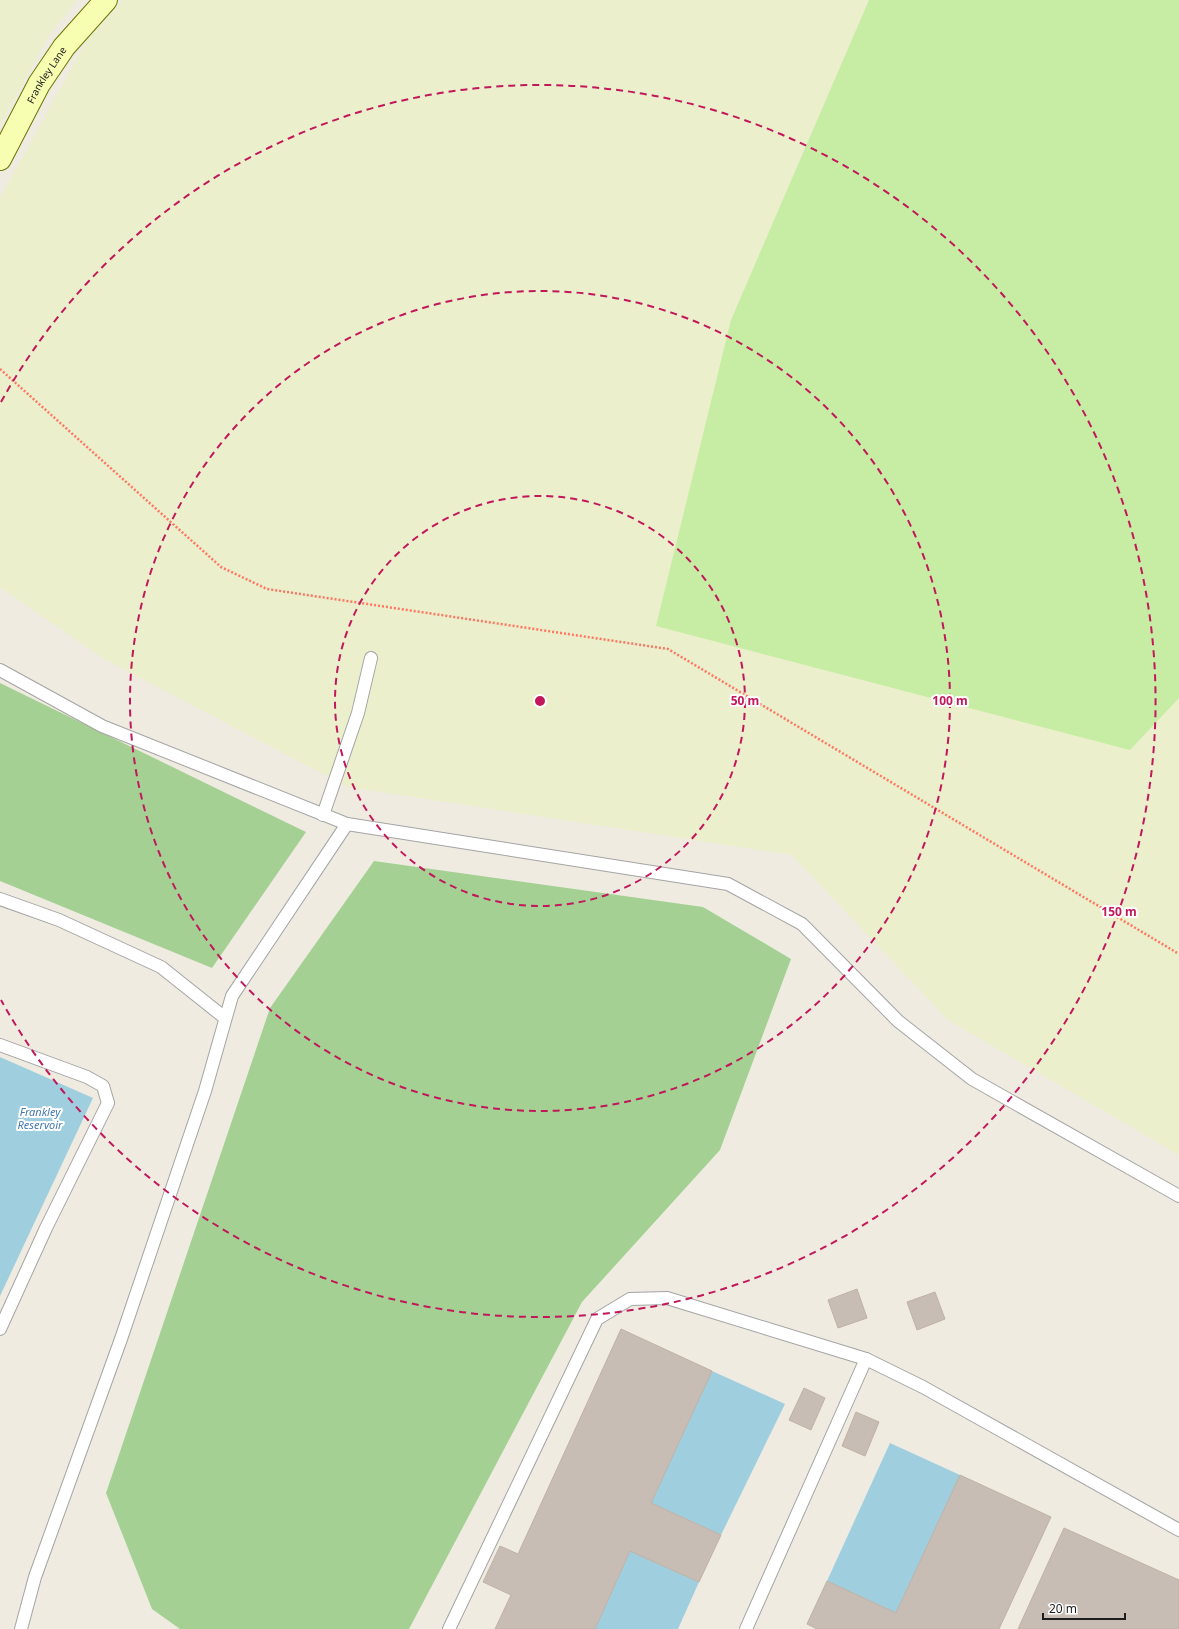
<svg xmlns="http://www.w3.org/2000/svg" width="1179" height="1629" font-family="'Noto Sans',sans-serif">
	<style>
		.farmland { fill: #ebefcb }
		.grass { fill: #c6eda3 }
		.forest { fill: #a4d193 }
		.water { fill: #9fcfdf }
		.building { fill: #c7bdb5; stroke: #c1b1a3 }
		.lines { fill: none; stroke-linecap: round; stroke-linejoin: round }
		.lane-casing { stroke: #a4a4a4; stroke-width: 14 }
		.secondary-casing { stroke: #677700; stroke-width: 24 }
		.path { stroke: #ff7662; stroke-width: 2.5; stroke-dasharray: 2 2; stroke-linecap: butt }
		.lane { stroke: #fff; stroke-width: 12 }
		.secondary { stroke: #f7fdb1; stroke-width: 22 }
		.ring { fill: none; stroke: #c2185b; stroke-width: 2; stroke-dasharray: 7 5 }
		.labels { text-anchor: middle; stroke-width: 4; stroke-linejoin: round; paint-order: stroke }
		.street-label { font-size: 10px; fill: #1d1d1d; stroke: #fff }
		.water-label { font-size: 11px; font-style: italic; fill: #4378b2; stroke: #fff }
		.centre { fill: #c2185b; stroke: #fff; stroke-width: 2 }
		.ring-label { font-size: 12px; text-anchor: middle; font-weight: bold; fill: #c2185b; stroke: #fff; stroke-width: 4; stroke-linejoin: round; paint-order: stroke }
	</style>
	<rect width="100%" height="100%" fill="#efebe1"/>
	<g class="farmland">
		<polygon points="0,0 77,0 50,34 0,125"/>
		<polygon points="123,0 869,0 731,320 1130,750 1179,698 1179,1155 948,1020 792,855 348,787 104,659 0,587 0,198 87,40"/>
	</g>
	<polygon class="grass" points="869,0 1179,0 1179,698 1130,750 656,626 731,320"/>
	<g class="forest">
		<polygon points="0,683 306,832 212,968 0,881"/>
		<polygon points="374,861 703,907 791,959 720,1150 582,1302 409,1629 180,1629 152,1609 106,1493 270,1008"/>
	</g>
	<g class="water">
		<polygon points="0,1057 93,1098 0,1296"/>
		<polygon points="712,1371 785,1404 721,1535 651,1503"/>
		<polygon points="890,1443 960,1475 896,1613 827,1581"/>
		<polygon points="630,1551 699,1582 678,1629 595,1629"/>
	</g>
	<g class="building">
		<polygon points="857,1289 867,1318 838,1328 828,1300"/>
		<polygon points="935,1292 945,1319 917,1330 907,1302"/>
		<polygon points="621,1329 712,1371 651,1503 721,1535 699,1582 630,1551 595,1629 495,1629 511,1595 483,1582 500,1546 518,1554"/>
		<polygon points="804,1388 825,1398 811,1430 789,1420"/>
		<polygon points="856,1412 879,1422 865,1456 842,1446"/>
		<polygon points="960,1475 1051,1517 999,1629 817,1629 807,1624 827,1581 896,1613"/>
		<polygon points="1064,1528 1179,1580 1179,1629 1018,1629"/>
	</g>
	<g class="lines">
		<g class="lane-casing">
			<g id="lane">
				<polyline points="0,670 102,726 347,824"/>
				<polyline points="323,815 358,713 371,658"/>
				<polyline points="0,899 59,920 161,967 225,1018"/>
				<polyline points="0,1045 87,1077 103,1086 108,1103 46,1228 0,1329"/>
				<polyline points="21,1629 35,1577 121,1339 205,1091 232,996 347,824 728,884 802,924 898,1021 972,1079 1179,1196"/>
				<polyline points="449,1629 597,1319 630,1299 667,1298 866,1359"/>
				<polyline points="746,1629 866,1359 923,1387 1179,1530"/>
			</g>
		</g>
		<g class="secondary-casing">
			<g id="secondary">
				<path id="s1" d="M0 159 39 84 64 47 106 0"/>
			</g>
		</g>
		<polyline class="path" points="0,369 221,567 267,589 668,649 1179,954"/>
		<use href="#lane" class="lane"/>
		<use href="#secondary" class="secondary"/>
	</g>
	<g class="ring">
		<circle cx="540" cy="701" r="205"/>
		<circle cx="540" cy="701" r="410"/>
		<path d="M1 402A616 616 0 1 1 1 1000"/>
	</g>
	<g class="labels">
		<g class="street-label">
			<text dy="4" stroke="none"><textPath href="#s1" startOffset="96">Frankley Lane</textPath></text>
		</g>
		<g class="water-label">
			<text x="40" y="1116">Frankley<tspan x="40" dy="13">Reservoir</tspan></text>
		</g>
	</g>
	<circle cx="540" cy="701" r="6" class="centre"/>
	<g class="ring-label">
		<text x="745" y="705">50 m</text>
		<text x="950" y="705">100 m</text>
		<text x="1119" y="916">150 m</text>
	</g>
	<path d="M1043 1613v6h82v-6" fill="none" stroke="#1d1d1d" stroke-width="2"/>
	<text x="1049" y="1613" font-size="12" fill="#1d1d1d" stroke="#ffffff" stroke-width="3" paint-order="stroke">20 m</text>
</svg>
